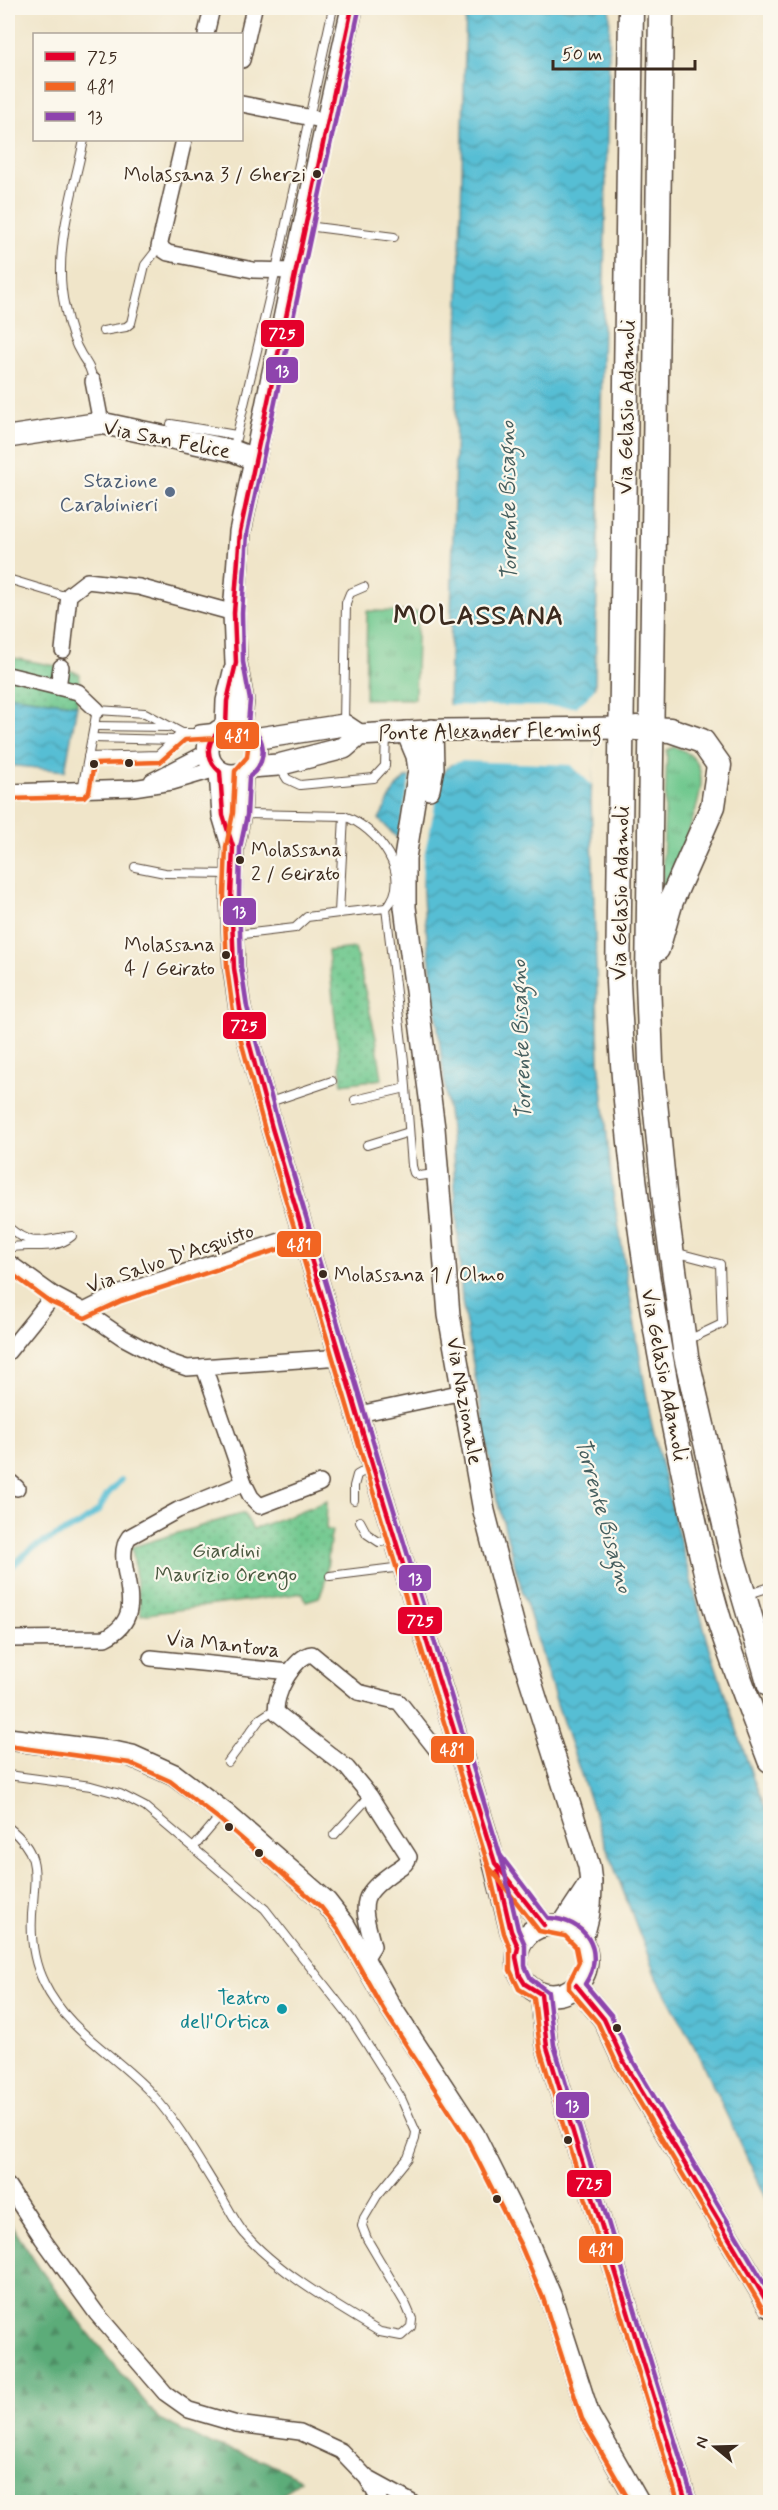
<svg xmlns="http://www.w3.org/2000/svg" width="778" height="2510" font-family="Mynerve,sans-serif">
	<style>
		.grass { fill: url(#grass-tufts); stroke: #567956; stroke-width: 1.5 }
		.forest { fill: url(#forest-firs); stroke: #4c6b4c; stroke-width: 1.5 }
		.garden { fill: url(#garden-dots); stroke: #567956; stroke-width: 1.5 }
		.water { fill: url(#water-waves); stroke: #497479; stroke-width: 1.5 }
		.pier { fill: #f0e5c9 }
		.lines { fill: none; stroke-linecap: round; stroke-linejoin: round }
		.stream { stroke: #57bed4; stroke-width: 6 }
		.lane-casing { stroke: #564638; stroke-width: 10 }
		.street-casing { stroke: #564638; stroke-width: 18 }
		.secondary-casing { stroke: #564638; stroke-width: 24 }
		.primary-casing { stroke: #564638; stroke-width: 27 }
		.lane { stroke: #fff; stroke-width: 8 }
		.street { stroke: #fff; stroke-width: 15 }
		.secondary { stroke: #fff; stroke-width: 21 }
		.primary { stroke: #fff; stroke-width: 24 }
		.bus-1-casing { stroke: #fbf7ec; stroke-width: 9 }
		.bus-2-casing { stroke: #fbf7ec; stroke-width: 9 }
		.bus-3-casing { stroke: #fbf7ec; stroke-width: 9 }
		.bus-1 { stroke: #e4002b; stroke-width: 4.5 }
		.bus-2 { stroke: #f26522; stroke-width: 4.5 }
		.bus-3 { stroke: #8e44ad; stroke-width: 4.5 }
		.bus-dot { fill: #3b2a1e; stroke: #fbf7ec; stroke-width: 2 }
		.service-dot { fill: #5c6f8a; stroke: #fbf7ec; stroke-width: 2 }
		.culture-dot { fill: #0f9aa8; stroke: #fbf7ec; stroke-width: 2 }
		.labels { text-anchor: middle; stroke-width: 4.5; stroke-linejoin: round; paint-order: stroke }
		.bus-label { font-size: 20px; fill: #3b2a1e; stroke: #fbf7ec; text-anchor: end }
		.street-label { font-size: 21px; fill: #3b2a1e; stroke: #fbf7ec }
		.service-label { font-size: 21px; fill: #4e5e75; stroke: #fbf7ec; text-anchor: end }
		.park-label { font-size: 21px; fill: #4b5940; stroke: #fbf7ec }
		.culture-label { font-size: 21px; fill: #0d838f; stroke: #fbf7ec; text-anchor: end }
		.water-label { font-size: 22px; font-style: italic; fill: #455e5e; stroke: #fbf7ec }
		.district-label { font-size: 27px; font-weight: bold; letter-spacing: 1.5px; fill: #3b2a1e; stroke: #fbf7ec }
		.line-badge { stroke: #fbf7ec; stroke-width: 2 }
		.badge-label { font-size: 16px; text-anchor: middle; font-weight: bold; fill: #fff }
	</style>
	<defs>
		<pattern id="grass-tufts" width="24" height="20" patternUnits="userSpaceOnUse" patternTransform="scale(1.5)"><rect width="24" height="20" fill="#70c88e"/><path d="M3 7l-1-3M5 7V3M7 7l1-3M15 17l-1-3M17 17v-4M19 17l1-3" fill="none" stroke="#5da373"/></pattern>
		<pattern id="forest-firs" width="22" height="20" patternUnits="userSpaceOnUse" patternTransform="scale(1.5)"><rect width="22" height="20" fill="#5cac79"/><path d="M5 1l3.5 6h-7zM16 11l3.5 6h-7z" fill="#4d8c63"/></pattern>
		<pattern id="garden-dots" width="8" height="8" patternUnits="userSpaceOnUse" patternTransform="scale(1.5)"><rect width="8" height="8" fill="#70c88e"/><path d="M2 2h.1M6 6h.1" fill="none" stroke="#5da373" stroke-width="1.8" stroke-linecap="round"/></pattern>
		<pattern id="water-waves" width="16" height="10" patternUnits="userSpaceOnUse" patternTransform="scale(1.5)"><rect width="16" height="10" fill="#57bed4"/><path d="M0 5q4-4 8 0t8 0" fill="none" stroke="#499bab"/></pattern>
	</defs>
	<rect width="100%" height="100%" fill="#fbf7ec"/>
	<filter id="ink" filterUnits="userSpaceOnUse"><feTurbulence type="fractalNoise" baseFrequency=".0167" numOctaves="2"/><feDisplacementMap in="SourceGraphic" scale="12" xChannelSelector="R" yChannelSelector="G"/><feConvolveMatrix kernelMatrix="1 2 1 2 8 2 1 2 1" color-interpolation-filters="sRGB"/></filter>
	<filter id="wash" filterUnits="userSpaceOnUse"><feTurbulence type="fractalNoise" baseFrequency=".008" numOctaves="4" result="noise"/><feDisplacementMap in="SourceGraphic" scale="24" xChannelSelector="R" yChannelSelector="G"/><feGaussianBlur stdDeviation="1.35" result="paint"/><feColorMatrix in="noise" values="0 0 0 0 0 0 0 0 0 0 0 0 0 0 0 0 0 1.4 0 .05"/><feComposite in="paint" operator="in"/></filter>
	<g filter="url(#wash)">
		<rect width="100%" height="100%" fill="#f0e5c9"/>
		<g class="grass">
			<polygon points="367,611 418,612 415,699 365,699"/>
			<path d="M674 747C716 759 699 800 689 830 683 850 676 869 668 887L662 889 667 750Z"/>
		</g>
		<polygon class="forest" points="8,2220 40,2269 95,2341 159,2419 209,2443 264,2461 300,2479 275,2502 8,2502"/>
		<g class="garden">
			<polygon points="8,657 61,667 80,674 77,705 8,695"/>
			<polygon points="355,948 376,1038 382,1079 342,1084 328,951"/>
			<path d="M327 1501 326 1529 332 1531C326 1553 330 1578 319 1597L306 1601 303 1593 141 1615 132 1547 244 1513 253 1529Z"/>
		</g>
		<g class="water">
			<polygon points="466,8 610,8 595,682 591,801 599,1060 613,1192 650,1417 675,1522 710,1649 753,1778 770,1819 770,2206 695,2048 655,1974 601,1833 557,1704 517,1573 496,1496 462,1301 453,1154 424,911 421,863 379,819 395,789 405,778 444,772 454,761 449,701"/>
			<polygon points="8,695 77,705 65,771 8,765"/>
		</g>
		<g class="pier">
			<polygon points="597,685 592,785 571,765 461,761 448,765 451,760 447,705 575,707 586,699"/>
			<polygon points="443,770 423,860 421,909 435,1027 421,912 418,865 397,843 411,774"/>
		</g>
		<g class="lines">
			<polyline class="stream" points="8,1570 31,1549 82,1523 99,1510 107,1495 121,1480"/>
		</g>
	</g>
	<g filter="url(#ink)">
		<g class="lines">
			<g class="lane-casing">
				<g id="lane">
					<path d="M84 140C73 194 52 253 65 308 68 323 74 343 82 356 88 365 91 369 93 381"/>
					<polyline points="307,226 394,237"/>
					<polyline points="103,331 126,327 131,323 145,265 159,247"/>
					<polyline points="171,424 236,435"/>
					<polyline points="233,451 276,270 333,8"/>
					<polyline points="8,579 61,595 69,595"/>
					<polyline points="344,723 346,603 350,593 364,587"/>
					<polyline points="94,726 167,727"/>
					<polyline points="92,738 175,740"/>
					<polyline points="88,757 158,755 182,733"/>
					<polyline points="279,766 287,779 300,785 374,778 385,766 386,734"/>
					<polyline points="82,790 97,710 145,713 182,733 200,733"/>
					<path d="M344 816C376 827 416 876 386 908"/>
					<polyline points="135,867 165,873 230,874"/>
					<polyline points="339,913 386,908 404,1061 412,1166 414,1173 419,1176 435,1174"/>
					<polyline points="235,935 295,928 307,917 339,913 344,816 241,814"/>
					<polyline points="355,1100 406,1088"/>
					<polyline points="267,1103 332,1081"/>
					<polyline points="367,1145 409,1132"/>
					<path d="M8 1227C34 1249 42 1239 72 1236 51 1253 30 1242 8 1248"/>
					<polyline points="674,1252 720,1264 722,1324 688,1340"/>
					<polyline points="354,1500 354,1486 357,1475 371,1467"/>
					<polyline points="360,1521 367,1534 379,1542 393,1540"/>
					<polyline points="330,1576 402,1567"/>
					<polyline points="746,1595 770,1587"/>
					<polyline points="228,1762 260,1719 275,1709"/>
					<path d="M8 1775 91 1786 120 1794 145 1807 265 1909 351 2019 401 2098 416 2132 415 2139 408 2158 377 2196 364 2218 362 2226 367 2239 406 2305 412 2319 411 2327 401 2336 380 2332C337 2306 277 2272 244 2233 235 2222 228 2207 220 2194 198 2159 179 2124 151 2093 116 2055 67 2031 44 1983 32 1959 30 1929 33 1903 36 1867 38 1851 8 1827"/>
					<polyline points="334,1835 370,1796"/>
					<polyline points="194,1847 222,1814"/>
				</g>
			</g>
			<g class="street-casing">
				<g id="street">
					<polyline points="206,34 212,8"/>
					<polyline points="242,60 254,8"/>
					<polyline points="242,104 327,121"/>
					<polyline points="184,140 159,247 168,253 253,270 294,271"/>
					<polyline points="93,381 101,423"/>
					<polyline points="63,650 69,595 87,581 139,587 234,613"/>
					<polyline points="8,675 78,692 97,710"/>
					<polyline points="58,687 61,667"/>
					<polyline points="200,733 218,731"/>
					<polyline points="152,781 208,752"/>
					<polyline points="8,792 133,788 172,782 216,769"/>
					<polyline points="8,1262 54,1295 84,1311 122,1337 167,1361 187,1368 341,1357"/>
					<polyline points="84,1311 118,1294 305,1233"/>
					<polyline points="8,1352 54,1295"/>
					<polyline points="204,1367 244,1483 251,1497 260,1506 320,1483"/>
					<polyline points="359,1414 463,1392"/>
					<polyline points="8,1480 17,1488"/>
					<path d="M8 1639 105 1638C156 1613 109 1564 129 1537L178 1510 244 1483"/>
					<polyline points="151,1658 290,1672"/>
					<path d="M362 1958 368 1954 373 1946C362 1903 357 1897 396 1870 402 1866 407 1864 409 1857L370 1796 347 1768 277 1713C272 1697 295 1655 312 1654L358 1692 399 1702 436 1749 458 1748"/>
					<polyline points="8,2186 42,2238 97,2314 165,2393 189,2410 237,2424 300,2432 341,2451 367,2478 411,2502"/>
					<polyline points="367,2478 380,2502"/>
				</g>
			</g>
			<g class="secondary-casing">
				<g id="secondary">
					<polyline points="8,437 101,423 233,451 254,459"/>
					<circle cx="232" cy="751" r="24"/>
					<polyline points="226,727 227,701 234,672"/>
					<polyline points="240,728 243,701 236,663 234,613 240,532 294,271 352,8"/>
					<path d="M407 732 417 756 419 770 405 858V907L434 1128 449 1315 484 1511 517 1638 589 1866C593 1892 591 1916 581 1940"/>
					<polyline points="253,739 344,725 359,735"/>
					<polyline points="250,767 278,765 344,748 359,735 444,730 622,728"/>
					<polyline points="220,772 223,815 232,845"/>
					<polyline points="242,773 240,814 233,847 231,895 234,968 240,1009 272,1128 373,1467 489,1843 511,1931 518,1947"/>
					<polyline points="429,789 433,768 432,730"/>
					<polyline points="8,1739 118,1753 132,1756 174,1775 224,1813 326,1902 344,1925 391,2008 474,2135 528,2243 550,2295 589,2416 638,2502"/>
					<polyline points="499,1869 544,1925"/>
					<circle cx="552" cy="1960" r="35"/>
					<polyline points="562,1926 591,1882"/>
					<polyline points="576,1985 604,2019 623,2060 770,2307"/>
					<polyline points="541,1994 547,2047 686,2502"/>
				</g>
			</g>
			<g class="primary-casing">
				<g id="primary">
					<path d="M631 8 618 982C625 1138 646 1293 678 1446 691 1505 702 1565 720 1623 735 1669 753 1715 770 1760"/>
					<polyline points="661,8 648,981 651,1062 666,1212 686,1356 733,1559 770,1685"/>
					<polyline points="636,728 670,730 702,741 719,765 713,806 671,901 657,949"/>
				</g>
			</g>
			<use href="#lane" class="lane"/>
			<use href="#street" class="street"/>
			<use href="#secondary" class="secondary"/>
			<use href="#primary" class="primary"/>
			<g class="bus-1-casing">
				<g id="bus-1">
					<path d="M352 8 240 532 234 613 236 663 227 701 226 727C206 738 203 757 220 772L223 815 233 847 231 895 234 968 240 1009 272 1128 373 1467 495 1863 544 1925"/>
					<polyline points="497,1871 511,1931 518,1947 516,1957 520,1976 525,1984 541,1994 547,2047 686,2502"/>
					<polyline points="576,1985 604,2019 623,2060 770,2307"/>
				</g>
			</g>
			<g class="bus-2-casing">
				<g id="bus-2">
					<polyline points="8,799 84,797 89,792 94,764 160,762 185,740 219,738 234,734 243,738 248,748 247,757 235,771 233,813 226,847 224,895 227,968 233,1011 265,1130 366,1469 488,1865 504,1933 510,1948 510,1970 519,1989 534,1998 540,2049 678,2502"/>
					<polyline points="8,1271 50,1302 85,1318 121,1301 307,1240"/>
					<polyline points="8,1746 130,1763 170,1781 219,1819 321,1907 338,1929 385,2012 467,2139 521,2246 543,2298 582,2419 630,2502"/>
					<polyline points="489,1867 539,1931 565,1936 576,1947 579,1962 569,1982 569,1989 598,2023 617,2064 764,2311"/>
				</g>
			</g>
			<g class="bus-3-casing">
				<g id="bus-3">
					<path d="M359 10 247 533 242 613 243 662 250 700 248 724C267 738 268 762 249 777L247 815 240 848 239 895 241 967 247 1007 279 1126 380 1465 502 1861 518 1929 525 1945V1966L531 1979 548 1992 554 2045 693 2500"/>
					<path d="M501 1856 548 1918C585 1919 607 1951 585 1984L611 2015 630 2056 770 2293"/>
				</g>
			</g>
			<use href="#bus-1" class="bus-1"/>
			<use href="#bus-2" class="bus-2"/>
			<use href="#bus-3" class="bus-3"/>
		</g>
	</g>
	<g class="bus-dot">
		<circle cx="317" cy="174" r="5"/>
		<circle cx="129" cy="763" r="5"/>
		<circle cx="94" cy="764" r="5"/>
		<circle cx="240" cy="860" r="5"/>
		<circle cx="226" cy="955" r="5"/>
		<circle cx="323" cy="1274" r="5"/>
		<circle cx="229" cy="1827" r="5"/>
		<circle cx="259" cy="1853" r="5"/>
		<circle cx="617" cy="2028" r="5"/>
		<circle cx="568" cy="2140" r="5"/>
		<circle cx="497" cy="2199" r="5"/>
	</g>
	<circle class="service-dot" cx="170" cy="492" r="6"/>
	<circle class="culture-dot" cx="282" cy="2009" r="6"/>
	<g class="labels">
		<g class="bus-label">
			<text x="306" y="181">Molassana 3 / Gherzi</text>
			<text x="251" y="856" text-anchor="start">Molassana<tspan x="251" dy="24">2 / Geirato</tspan></text>
			<text x="215" y="951">Molassana<tspan x="215" dy="24">4 / Geirato</tspan></text>
			<text x="334" y="1281" text-anchor="start">Molassana 1 / Olmo</text>
		</g>
		<g class="street-label">
			<text transform="translate(626 407) rotate(-89)" y="7">Via Gelasio Adamoli</text>
			<text transform="translate(167 439) rotate(11)" y="7">Via San Felice</text>
			<text transform="translate(490 731) rotate(-1)" y="7">Ponte Alexander Fleming</text>
			<text transform="translate(620 893) rotate(-89)" y="7">Via Gelasio Adamoli</text>
			<text transform="translate(170 1258) rotate(-19)" y="7">Via Salvo D'Acquisto</text>
			<text transform="translate(665 1375) rotate(79)" y="7">Via Gelasio Adamoli</text>
			<text transform="translate(465 1401) rotate(80)" y="7">Via Nazionale</text>
			<text transform="translate(223 1644) rotate(6)" y="7">Via Mantova</text>
		</g>
		<g class="service-label">
			<text x="158" y="487">Stazione<tspan x="158" dy="24">Carabinieri</tspan></text>
		</g>
		<g class="park-label">
			<text x="226" y="1557">Giardini<tspan x="226" dy="24">Maurizio Orengo</tspan></text>
		</g>
		<g class="culture-label">
			<text x="270" y="2004">Teatro<tspan x="270" dy="24">dell'Ortica</tspan></text>
		</g>
		<g class="water-label">
			<text transform="translate(507 501) rotate(-91)" y="8">Torrente Bisagno</text>
			<text transform="translate(520 1040) rotate(-92)" y="8">Torrente Bisagno</text>
			<text transform="translate(605 1515) rotate(74)" y="8">Torrente Bisagno</text>
		</g>
		<g class="district-label">
			<text x="479" y="624">MOLASSANA</text>
		</g>
	</g>
	<g class="line-badge">
		<rect x="260" y="319" width="45" height="29" rx="6" fill="#e4002b"/>
		<rect x="265" y="356" width="34" height="28" rx="6" fill="#8e44ad"/>
		<rect x="215" y="721" width="45" height="29" rx="6" fill="#f26522"/>
		<rect x="222" y="897" width="35" height="29" rx="6" fill="#8e44ad"/>
		<rect x="222" y="1011" width="45" height="29" rx="6" fill="#e4002b"/>
		<rect x="276" y="1230" width="46" height="28" rx="6" fill="#f26522"/>
		<rect x="398" y="1564" width="34" height="28" rx="6" fill="#8e44ad"/>
		<rect x="397" y="1606" width="46" height="29" rx="6" fill="#e4002b"/>
		<rect x="430" y="1735" width="45" height="29" rx="6" fill="#f26522"/>
		<rect x="555" y="2091" width="35" height="28" rx="6" fill="#8e44ad"/>
		<rect x="566" y="2169" width="46" height="29" rx="6" fill="#e4002b"/>
		<rect x="578" y="2235" width="46" height="29" rx="6" fill="#f26522"/>
	</g>
	<g class="badge-label">
		<text x="282" y="339">725</text>
		<text x="282" y="376">13</text>
		<text x="237" y="741">481</text>
		<text x="239" y="917">13</text>
		<text x="244" y="1031">725</text>
		<text x="299" y="1250">481</text>
		<text x="415" y="1584">13</text>
		<text x="420" y="1626">725</text>
		<text x="452" y="1755">481</text>
		<text x="572" y="2111">13</text>
		<text x="589" y="2189">725</text>
		<text x="601" y="2255">481</text>
	</g>
	<rect width="778" height="2510" fill="none" stroke="#fbf7ec" stroke-width="30"/>
	<rect x="33" y="33" width="210" height="108" fill="#fbf7ec" stroke="#aea59a" stroke-width="1.5"/>
	<rect x="45" y="52" width="30" height="9" fill="#e4002b" stroke="#aea59a" stroke-width="1.5"/>
	<text x="87" y="63" font-size="18" fill="#3b2a1e">725</text>
	<rect x="45" y="82" width="30" height="9" fill="#f26522" stroke="#aea59a" stroke-width="1.5"/>
	<text x="87" y="93" font-size="18" fill="#3b2a1e">481</text>
	<rect x="45" y="112" width="30" height="9" fill="#8e44ad" stroke="#aea59a" stroke-width="1.5"/>
	<text x="87" y="123" font-size="18" fill="#3b2a1e">13</text>
	<g transform="translate(715 2447) rotate(289)" stroke="#fbf7ec" stroke-width="4.5" paint-order="stroke">
	<path d="M0-4.5L10 22L0 15L-10 22Z" fill="#3b2a1e"/>
	<text y="-9" font-size="16" font-weight="bold" text-anchor="middle" fill="#3b2a1e">N</text>
	</g>
	<path d="M553 60v9h142v-9" fill="none" stroke="#3b2a1e" stroke-width="3"/>
	<text x="562" y="60" font-size="18" fill="#3b2a1e" stroke="#fbf7ec" stroke-width="4.5" paint-order="stroke">50 m</text>
</svg>
